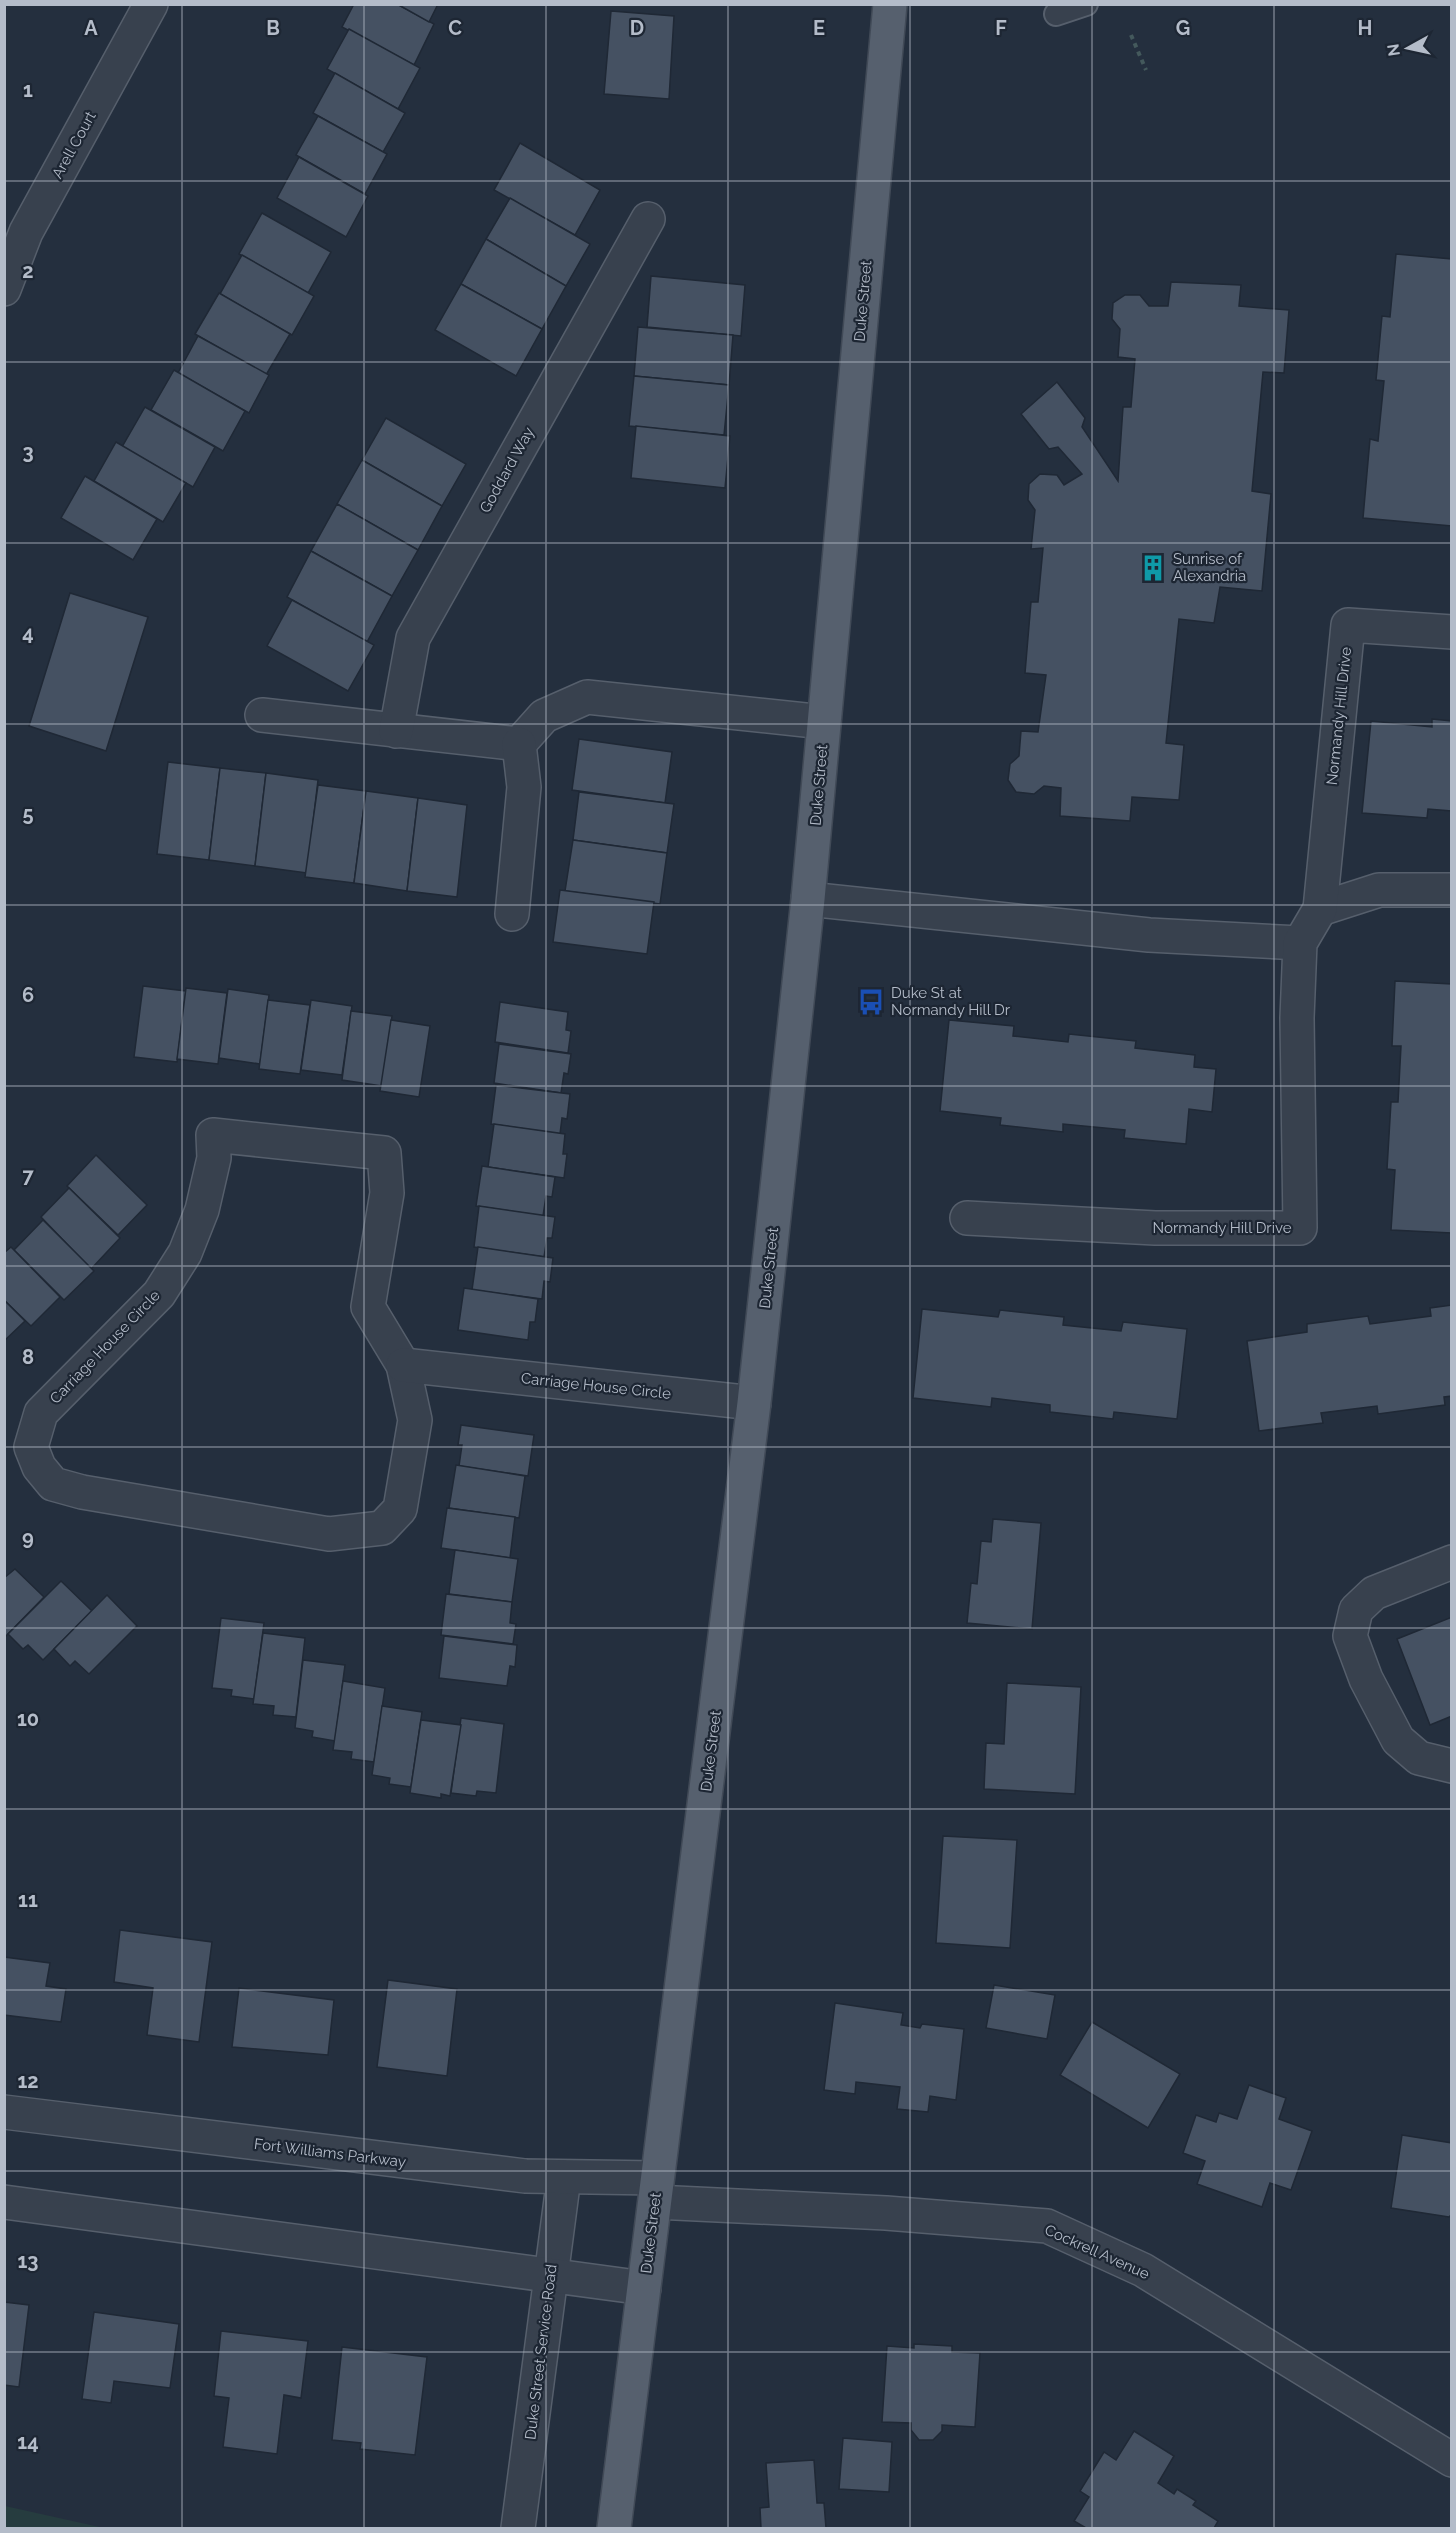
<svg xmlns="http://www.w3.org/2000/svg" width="1456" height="2533" font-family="Raleway,sans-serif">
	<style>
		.green { fill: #263c3f }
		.building { fill: #455162; stroke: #1f2835; stroke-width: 1.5 }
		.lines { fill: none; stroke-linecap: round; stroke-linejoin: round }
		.service-casing { stroke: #565f6c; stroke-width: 26 }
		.minor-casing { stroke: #565f6c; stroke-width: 36 }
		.tertiary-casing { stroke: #565f6c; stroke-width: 36 }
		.primary-casing { stroke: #414a57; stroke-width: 36 }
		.path { stroke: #44595c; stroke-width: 4; stroke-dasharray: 4.5 4.5; stroke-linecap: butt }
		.service { stroke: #38414e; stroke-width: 22 }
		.minor { stroke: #38414e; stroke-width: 33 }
		.tertiary { stroke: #38414e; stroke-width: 33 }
		.primary { stroke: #56606e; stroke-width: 33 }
		.grid { fill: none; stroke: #b4bcc9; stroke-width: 1.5; stroke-opacity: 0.55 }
		.labels { text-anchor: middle; stroke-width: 4.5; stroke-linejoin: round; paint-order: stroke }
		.street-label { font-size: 15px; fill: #b4bcc9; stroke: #1d2633 }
		.poi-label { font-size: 15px; fill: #b4bcc9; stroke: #1d2633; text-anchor: start }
		.grid-label { font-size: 20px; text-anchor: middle; font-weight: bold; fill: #b4bcc9; stroke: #1d2633; stroke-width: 4.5; stroke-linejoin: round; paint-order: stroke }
	</style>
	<rect width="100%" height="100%" fill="#242f3e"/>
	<polygon class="green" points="5,2506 104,2528 5,2528"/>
	<g class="building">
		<polygon points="354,4 397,4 434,24 414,65 342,27"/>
		<polygon points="397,4 438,4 429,22"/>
		<polygon points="611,11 674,16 669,99 604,94"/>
		<polygon points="349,29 420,68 398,109 327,69"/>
		<polygon points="335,73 405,113 383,152 313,113"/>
		<polygon points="318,116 387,154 365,194 296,155"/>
		<polygon points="520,143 600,190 575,235 494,190"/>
		<polygon points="299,157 368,196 346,237 277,198"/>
		<polygon points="510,198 590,244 566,286 486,239"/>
		<polygon points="262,213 331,252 308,293 239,254"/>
		<polygon points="486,239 566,286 542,329 461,284"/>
		<polygon points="1396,254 1452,259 1452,526 1363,518 1370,439 1378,441 1384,381 1376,380 1382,316 1390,317"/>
		<polygon points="242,255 314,296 292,335 220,294"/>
		<polygon points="651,276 745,285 741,336 647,327"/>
		<polygon points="1171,282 1241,285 1239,306 1289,310 1284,373 1263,372 1252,491 1271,494 1262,591 1220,587 1214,623 1179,619 1166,743 1184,745 1179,800 1132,797 1130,821 1060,816 1061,788 1044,786 1034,794 1016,792 1008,780 1010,764 1019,756 1021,731 1038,732 1046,675 1025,673 1031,602 1038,602 1043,548 1031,549 1035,510 1028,500 1029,484 1040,474 1057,475 1064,485 1082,474 1058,447 1049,449 1021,414 1057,382 1085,418 1082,427 1118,481 1123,407 1131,407 1135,359 1118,357 1120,329 1112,319 1113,303 1125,295 1140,295 1149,306 1168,306"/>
		<polygon points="461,284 542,329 516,376 435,330"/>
		<polygon points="219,293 290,334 266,375 195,334"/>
		<polygon points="638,327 733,335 729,385 634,376"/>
		<polygon points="198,336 269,375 249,413 178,373"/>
		<polygon points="174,370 245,411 223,451 151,410"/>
		<polygon points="634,376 729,385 724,435 629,426"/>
		<polygon points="145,407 215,447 193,487 122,447"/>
		<polygon points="386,418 466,464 442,506 362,460"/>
		<polygon points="636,426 730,436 725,488 631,478"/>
		<polygon points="116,442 186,483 163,522 94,481"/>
		<polygon points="362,460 442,506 418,550 337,504"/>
		<polygon points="85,476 157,519 133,560 61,518"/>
		<polygon points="337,504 418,550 392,596 311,551"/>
		<polygon points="311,551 392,596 367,642 287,597"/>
		<polygon points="70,593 148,617 106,751 29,726"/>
		<polygon points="292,600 374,645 348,691 267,646"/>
		<polygon points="1432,719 1452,721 1452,811 1428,809 1427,818 1362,813 1371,721 1432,727"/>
		<polygon points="579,739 672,752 665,803 572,790"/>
		<polygon points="168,762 220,768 209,860 157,854"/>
		<polygon points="220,768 266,773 255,866 209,860"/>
		<polygon points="266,773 318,780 307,873 255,866"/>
		<polygon points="318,785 366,791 354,883 305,877"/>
		<polygon points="366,791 418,798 407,891 354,883"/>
		<polygon points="579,792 674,804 667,853 573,840"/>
		<polygon points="418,798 467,805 457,897 407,891"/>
		<polygon points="573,840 667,853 660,904 565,891"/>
		<polygon points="560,890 654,902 647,954 553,942"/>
		<polygon points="1395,981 1452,984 1452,1233 1391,1230 1395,1170 1387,1169 1391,1102 1398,1102 1401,1046 1392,1046"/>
		<polygon points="143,986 186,991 177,1062 134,1057"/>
		<polygon points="186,988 227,993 218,1064 177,1059"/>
		<polygon points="228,989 269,995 260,1064 219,1058"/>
		<polygon points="268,1000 310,1005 300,1074 259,1069"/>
		<polygon points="311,1000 352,1006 342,1075 301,1070"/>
		<polygon points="500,1002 568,1012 566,1030 571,1031 568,1053 495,1042"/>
		<polygon points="351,1011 392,1016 382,1086 342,1080"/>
		<polygon points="391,1020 430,1026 419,1097 380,1091"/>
		<polygon points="949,1020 1014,1026 1013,1036 1068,1042 1069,1034 1136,1041 1135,1048 1195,1055 1194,1067 1216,1069 1212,1112 1189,1109 1186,1144 1124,1138 1125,1130 1063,1124 1063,1132 1000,1125 1001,1118 940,1111"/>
		<polygon points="499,1044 571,1054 568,1074 564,1073 561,1093 494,1083"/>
		<polygon points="496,1085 570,1094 567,1119 562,1118 560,1134 491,1124"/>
		<polygon points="494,1124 565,1134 563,1154 567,1154 564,1178 488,1167"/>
		<polygon points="96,1155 147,1205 118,1235 67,1186"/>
		<polygon points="482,1166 555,1177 552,1197 546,1196 543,1216 476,1206"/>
		<polygon points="69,1188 120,1238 91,1269 41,1217"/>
		<polygon points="479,1206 555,1217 552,1238 547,1238 544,1257 474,1247"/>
		<polygon points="43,1220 94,1271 64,1300 14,1250"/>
		<polygon points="11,1247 60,1297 31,1326 4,1300 4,1253"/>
		<polygon points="478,1247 553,1258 550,1282 544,1281 542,1299 472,1290"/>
		<polygon points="464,1288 538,1299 535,1322 530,1322 528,1340 458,1330"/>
		<polygon points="4,1300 25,1321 4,1341"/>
		<polygon points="1452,1305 1452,1396 1444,1397 1445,1405 1378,1414 1377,1406 1321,1413 1323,1423 1259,1431 1247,1341 1307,1332 1307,1324 1368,1316 1370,1324 1431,1316 1430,1308"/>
		<polygon points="922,1309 998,1317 1000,1310 1064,1317 1063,1325 1121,1331 1123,1322 1187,1329 1177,1419 1114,1412 1113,1419 1050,1412 1050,1405 992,1398 991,1407 913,1398"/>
		<polygon points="461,1425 534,1435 528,1476 459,1466 462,1445 458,1445"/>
		<polygon points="456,1465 525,1476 519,1518 449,1508"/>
		<polygon points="447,1508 515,1517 510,1558 441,1548"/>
		<polygon points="993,1519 1041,1523 1032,1629 967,1623 971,1583 977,1584 981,1541 991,1542"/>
		<polygon points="455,1550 518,1559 512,1602 449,1594"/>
		<polygon points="15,1569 44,1597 4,1638 4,1578"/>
		<polygon points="61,1581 92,1611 43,1660 28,1645 23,1649 8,1634"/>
		<polygon points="446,1594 512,1602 510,1623 516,1624 513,1644 441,1635"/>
		<polygon points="107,1595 137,1626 89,1674 75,1661 70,1666 54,1649"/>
		<polygon points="1452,1617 1452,1716 1430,1725 1397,1639"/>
		<polygon points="221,1618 264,1623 254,1699 231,1696 232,1690 212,1688"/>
		<polygon points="263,1633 305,1638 296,1717 273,1715 274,1706 253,1704"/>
		<polygon points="444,1636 517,1645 515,1667 510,1666 507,1686 439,1678"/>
		<polygon points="303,1660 345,1665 335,1741 312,1737 313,1731 295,1728"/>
		<polygon points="343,1681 385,1688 374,1762 351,1759 352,1752 333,1750"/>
		<polygon points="1007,1683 1081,1687 1075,1794 984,1789 986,1743 1004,1744"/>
		<polygon points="382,1706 422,1712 411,1787 389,1784 390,1778 372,1775"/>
		<polygon points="461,1718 504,1724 496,1793 477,1791 476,1796 451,1793"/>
		<polygon points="421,1720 461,1725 450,1796 441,1794 441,1798 410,1793"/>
		<polygon points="943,1836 1017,1840 1010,1948 936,1943"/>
		<polygon points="120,1930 212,1942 199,2042 147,2035 153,1988 114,1982"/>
		<polygon points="4,1957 50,1963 46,1986 66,1989 61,2022 4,2015"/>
		<polygon points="388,1980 457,1989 447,2076 377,2067"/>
		<polygon points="994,1985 1055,1995 1047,2039 986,2028"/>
		<polygon points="239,1988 334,2000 328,2055 232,2047"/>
		<polygon points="835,2003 903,2013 901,2025 920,2028 922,2024 964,2029 956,2100 930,2096 928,2112 897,2109 900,2087 856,2082 855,2094 824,2090"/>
		<polygon points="1092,2022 1180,2074 1148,2128 1060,2075"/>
		<polygon points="1249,2085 1286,2098 1279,2119 1312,2131 1291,2190 1270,2183 1262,2207 1197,2184 1205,2161 1183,2153 1196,2115 1216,2122 1219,2113 1237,2119"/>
		<polygon points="1402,2135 1452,2143 1452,2214 1449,2217 1391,2208"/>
		<polygon points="4,2302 29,2305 19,2387 4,2385"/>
		<polygon points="94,2312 179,2324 170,2388 114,2381 111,2403 82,2399"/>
		<polygon points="221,2331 308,2341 301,2398 284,2395 277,2454 223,2447 229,2398 214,2396"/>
		<polygon points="914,2344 952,2346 952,2352 980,2353 975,2427 942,2425 942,2431 933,2440 919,2440 911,2430 911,2423 882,2422 887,2346 914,2348"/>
		<polygon points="342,2347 427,2357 415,2455 360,2449 361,2443 332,2440"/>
		<polygon points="1134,2431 1174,2456 1158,2483 1174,2494 1177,2489 1196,2501 1193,2505 1218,2521 1214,2528 1086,2528 1074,2521 1089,2497 1080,2491 1104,2452 1116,2460"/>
		<polygon points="843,2438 892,2442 889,2492 839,2489"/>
		<polygon points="814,2460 817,2503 824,2503 826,2528 761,2528 760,2508 769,2507 766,2463"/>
	</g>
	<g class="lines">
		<g class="service-casing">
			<polyline id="service" points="1056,14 1086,4"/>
		</g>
		<g class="minor-casing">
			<g id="minor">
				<polyline points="4,289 26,232 151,4"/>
				<polyline points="262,715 519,744 544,716 587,697 824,722"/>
				<polyline points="396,731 413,638 648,219"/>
				<polyline points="808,899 1149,935 1300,943"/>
				<polyline points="1320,909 1379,890 1452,890"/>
				<polyline points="512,914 524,787 519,744"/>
				<polygon points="213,1135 384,1153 387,1193 368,1307 403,1365 415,1420 400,1509 382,1528 329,1534 82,1492 53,1484 39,1467 31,1447 41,1413 159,1294 185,1253 202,1210 214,1158"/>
				<polyline points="967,1218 1155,1228 1300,1228 1297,1018 1300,943 1320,909 1348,625 1452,632"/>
				<polyline points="403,1365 754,1403"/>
				<polyline points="1452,1562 1374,1593 1356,1610 1350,1636 1366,1679 1398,1740 1419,1758 1452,1766"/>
				<polyline points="655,2202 886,2213 1047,2226 1143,2270 1452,2460"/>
				<polyline points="518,2528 564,2177"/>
			</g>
		</g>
		<g class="tertiary-casing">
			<g id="tertiary">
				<polyline points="4,2112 525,2176 657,2178"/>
				<polyline points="4,2202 644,2288"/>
			</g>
		</g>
		<g class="primary-casing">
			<polyline id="primary" points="614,2528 754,1403 808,899 890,4"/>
		</g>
		<polyline class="path" points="1131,35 1146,70"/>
		<use href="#service" class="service"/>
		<use href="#minor" class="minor"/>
		<use href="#tertiary" class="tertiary"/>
		<use href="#primary" class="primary"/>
	</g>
	<path class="grid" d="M182 4V2528M364 4V2528M546 4V2528M728 4V2528M910 4V2528M1092 4V2528M1274 4V2528M4 181H1452M4 362H1452M4 543H1452M4 724H1452M4 905H1452M4 1086H1452M4 1266H1452M4 1447H1452M4 1628H1452M4 1809H1452M4 1990H1452M4 2171H1452M4 2352H1452"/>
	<defs>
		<g id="building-bare" transform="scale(2.07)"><path d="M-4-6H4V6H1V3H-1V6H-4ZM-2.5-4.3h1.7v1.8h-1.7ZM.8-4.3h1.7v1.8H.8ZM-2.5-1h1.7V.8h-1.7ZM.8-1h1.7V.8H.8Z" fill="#0f9aa8" stroke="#1d2633" stroke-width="2.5" paint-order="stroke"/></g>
		<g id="bus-bare" transform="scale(2.07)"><path d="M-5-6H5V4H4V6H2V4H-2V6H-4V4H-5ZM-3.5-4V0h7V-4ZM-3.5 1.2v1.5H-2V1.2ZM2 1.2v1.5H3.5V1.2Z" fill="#1a4fb4" stroke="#1d2633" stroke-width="2.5" paint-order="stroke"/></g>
	</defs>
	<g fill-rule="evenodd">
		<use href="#building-bare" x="1153" y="568"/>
		<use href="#bus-bare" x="871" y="1002"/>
	</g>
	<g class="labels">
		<g class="street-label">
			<text transform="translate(74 145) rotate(-61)" y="5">Arell Court</text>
			<text transform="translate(863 301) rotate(-85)" y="5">Duke Street</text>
			<text transform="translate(507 470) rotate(-61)" y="5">Goddard Way</text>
			<text transform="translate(1339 716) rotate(-84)" y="5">Normandy Hill Drive</text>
			<text transform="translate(819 785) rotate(-85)" y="5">Duke Street</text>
			<text x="1222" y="1233">Normandy Hill Drive</text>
			<text transform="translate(769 1268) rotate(-84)" y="5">Duke Street</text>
			<text transform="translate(105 1347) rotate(-46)" y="5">Carriage House Circle</text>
			<text transform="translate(596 1386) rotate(6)" y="5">Carriage House Circle</text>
			<text transform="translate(711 1751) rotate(-83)" y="5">Duke Street</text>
			<text transform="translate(330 2153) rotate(7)" y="5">Fort Williams Parkway</text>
			<text transform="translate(651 2233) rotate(-83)" y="5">Duke Street</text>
			<text transform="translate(1097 2252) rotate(24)" y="5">Cockrell Avenue</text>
			<text transform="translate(541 2352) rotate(-83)" y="5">Duke Street Service Road</text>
		</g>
		<g class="poi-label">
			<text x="1173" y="564">Sunrise of<tspan x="1173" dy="17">Alexandria</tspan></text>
			<text x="891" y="998">Duke St at<tspan x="891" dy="17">Normandy Hill Dr</tspan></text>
		</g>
	</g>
	<g class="grid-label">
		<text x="91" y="35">A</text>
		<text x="273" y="35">B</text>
		<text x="455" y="35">C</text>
		<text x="637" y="35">D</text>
		<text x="819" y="35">E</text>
		<text x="1001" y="35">F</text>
		<text x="1183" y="35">G</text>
		<text x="1365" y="35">H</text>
		<text x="28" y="97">1</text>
		<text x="28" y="278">2</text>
		<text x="28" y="459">3</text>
		<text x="28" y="640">4</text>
		<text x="28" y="821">5</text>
		<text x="28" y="1002">6</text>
		<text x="28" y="1183">7</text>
		<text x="28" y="1364">8</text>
		<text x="28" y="1545">9</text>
		<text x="28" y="1726">10</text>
		<text x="28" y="1907">11</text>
		<text x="28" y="2088">12</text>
		<text x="28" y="2268">13</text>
		<text x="28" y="2449">14</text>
	</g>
	<rect width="1456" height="2533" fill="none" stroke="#b4bcc9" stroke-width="12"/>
	<g transform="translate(1408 48) rotate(262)" stroke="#1d2633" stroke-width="4.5" paint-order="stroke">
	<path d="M0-4.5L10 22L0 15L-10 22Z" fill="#b4bcc9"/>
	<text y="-9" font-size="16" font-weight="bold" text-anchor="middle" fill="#b4bcc9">N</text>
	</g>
</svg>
